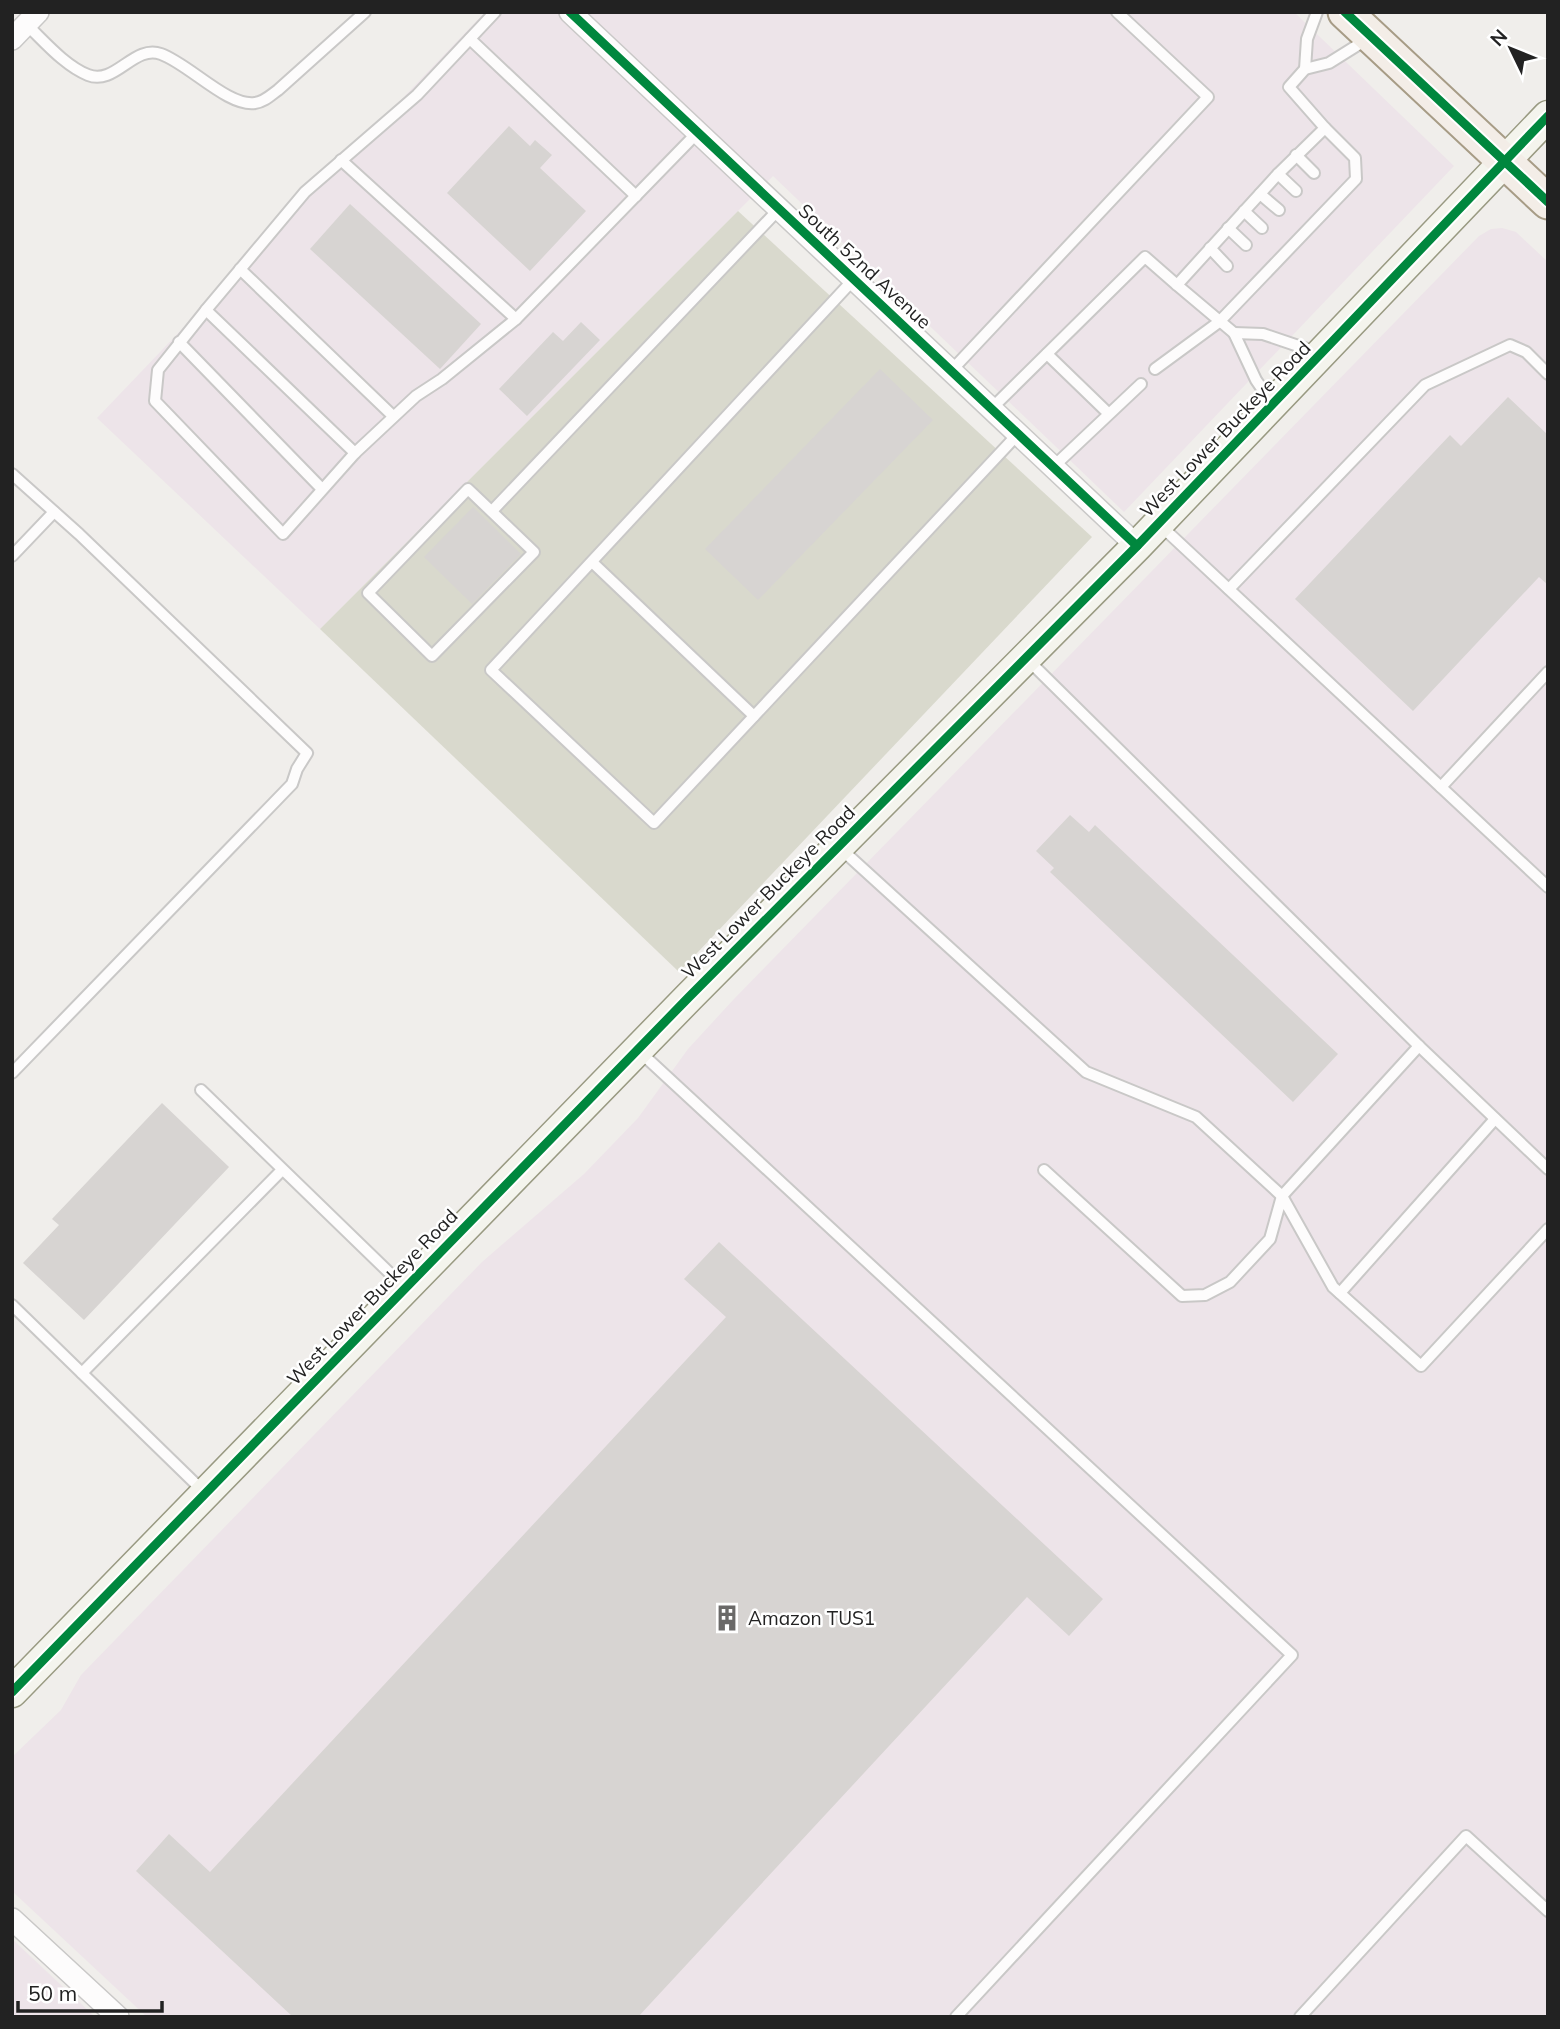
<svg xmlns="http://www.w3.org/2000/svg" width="1560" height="2029" font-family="Mulish,sans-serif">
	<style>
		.industrial { fill: #ede4e9 }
		.construction { fill: #d9d9cd }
		.building { fill: #d7d4d2 }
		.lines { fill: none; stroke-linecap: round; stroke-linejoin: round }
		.lane-casing { stroke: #c9c8c7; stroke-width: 14 }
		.street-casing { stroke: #c9c8c7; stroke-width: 24 }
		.secondary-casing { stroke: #999a82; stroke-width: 33 }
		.primary-casing { stroke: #a79c86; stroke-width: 37 }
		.lane { stroke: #fdfcfc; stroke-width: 10 }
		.street { stroke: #fdfcfc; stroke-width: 21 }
		.secondary { stroke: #f4f4ed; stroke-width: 30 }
		.primary { stroke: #f3ede7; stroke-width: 33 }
		.cycleway-casing { stroke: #fff; stroke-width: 13 }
		.cycleway { stroke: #00873e; stroke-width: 9 }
		.labels { text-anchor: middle; stroke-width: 5; stroke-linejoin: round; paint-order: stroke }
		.street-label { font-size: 19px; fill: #222; stroke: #fff }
		.poi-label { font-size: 19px; fill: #222; stroke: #fff; text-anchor: start }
	</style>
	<rect width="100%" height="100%" fill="#f0eeeb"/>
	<g class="industrial">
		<polygon points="485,12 1294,12 1454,166 1124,512 773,176 320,629 97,418"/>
		<polygon points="1502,228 1516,232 1548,262 1548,2017 147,2017 12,1891 12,1757 61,1710 81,1675 482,1262 584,1174 638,1118 688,1049 733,1000 1479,236 1491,229"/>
		<polygon points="12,1939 95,2017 12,2017"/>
	</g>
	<polygon class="construction" points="738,211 1092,537 679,972 320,629"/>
	<g class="building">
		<polygon points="509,126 530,146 535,140 552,155 540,168 586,211 530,271 447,193"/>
		<polygon points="350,204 481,324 440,369 310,249"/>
		<polygon points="581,322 600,340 527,416 499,389 553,332 563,341"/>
		<polygon points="880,369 933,420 758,600 705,549"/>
		<polygon points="1508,397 1548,435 1548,585 1539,577 1413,711 1295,599 1450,435 1461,446"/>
		<polygon points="473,507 521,554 472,604 424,557"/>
		<polygon points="1070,815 1089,832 1095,825 1338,1054 1293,1102 1050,872 1054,868 1036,851"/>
		<polygon points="162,1103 229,1167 84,1320 23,1263 59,1225 52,1219"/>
		<polygon points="719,1242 1103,1599 1069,1636 1027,1597 638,2017 293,2017 136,1871 169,1834 210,1872 726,1317 684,1279"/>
	</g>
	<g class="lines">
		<g class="lane-casing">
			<g id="lane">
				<polyline points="495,12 417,95 305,192 206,310 355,453 416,396 442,379 516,319 698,132"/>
				<path d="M26 24C44 41 65 66 88 75 115 86 134 44 161 54 189 64 228 107 255 103 264 102 271 95 278 90L365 12"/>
				<polyline points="470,39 636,196"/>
				<polyline points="1305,69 1307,39 1317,12"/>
				<polyline points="1296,155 1314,173"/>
				<polyline points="341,160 516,319"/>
				<polyline points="1278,174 1296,191"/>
				<polyline points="1260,194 1279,210"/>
				<polyline points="1244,211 1262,228"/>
				<polyline points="1228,228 1246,245"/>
				<polyline points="1210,248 1227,266"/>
				<polyline points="240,269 393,416"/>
				<polyline points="854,279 491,670 654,823 1018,434"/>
				<polyline points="206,310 158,370 155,401 283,534 355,453"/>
				<polyline points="1234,333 1263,334 1319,353"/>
				<polyline points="179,342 322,489"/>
				<polyline points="1047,354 1108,413"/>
				<polyline points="1155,369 1219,322 1356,179 1355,158 1325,128"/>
				<polyline points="951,371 1208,97 1117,12"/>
				<polyline points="1271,402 1256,380 1234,333 1177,285 1278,174 1325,128 1289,87 1305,69 1329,63 1369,38"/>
				<polyline points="991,409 1145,257 1177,285"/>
				<polyline points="1053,467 1141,384"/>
				<polyline points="12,474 79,534 307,753 297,769 292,784 12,1073"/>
				<polygon points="468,489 534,552 432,656 368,593"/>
				<polyline points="492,511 779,209"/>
				<polyline points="1160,525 1548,887"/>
				<polyline points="12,556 54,512"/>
				<polyline points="592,562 754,716"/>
				<polyline points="1229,589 1425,385 1510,345 1526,352 1548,374"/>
				<polyline points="1441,787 1548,672"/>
				<polyline points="840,848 1086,1072 1196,1117 1282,1196 1419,1046 1028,660"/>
				<polyline points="1419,1046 1548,1169"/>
				<polyline points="639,1051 1292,1655 956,2017"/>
				<polyline points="201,1090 405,1288"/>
				<polyline points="1044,1170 1182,1296 1205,1295 1230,1282 1270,1239 1282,1196 1333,1287 1421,1366 1548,1229"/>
				<polyline points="1340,1293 1495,1119"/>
				<polyline points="12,1305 203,1491"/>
				<polyline points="82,1373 282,1170"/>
				<polyline points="1300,2017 1466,1836 1548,1911"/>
			</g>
		</g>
		<g class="street-casing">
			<g id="street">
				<polyline points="570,12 1137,546"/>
				<polyline points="12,39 38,12"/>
				<polyline points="12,1919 118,2017"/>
			</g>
		</g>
		<g class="secondary-casing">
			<polyline id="secondary" points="12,1692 689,997 1137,546 1548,116"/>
		</g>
		<g class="primary-casing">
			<polyline id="primary" points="1345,12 1548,202"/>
		</g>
		<use href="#lane" class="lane"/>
		<use href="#street" class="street"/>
		<use href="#secondary" class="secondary"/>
		<use href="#primary" class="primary"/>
		<g class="cycleway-casing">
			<g id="cycleway">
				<polyline points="570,12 1137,546"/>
				<polyline points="1345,12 1548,202"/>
				<polyline points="12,1692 689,997 1137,546 1548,116"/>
			</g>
		</g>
		<use href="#cycleway" class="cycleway"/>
	</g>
	<defs>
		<g id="building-bare" transform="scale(2.1)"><path d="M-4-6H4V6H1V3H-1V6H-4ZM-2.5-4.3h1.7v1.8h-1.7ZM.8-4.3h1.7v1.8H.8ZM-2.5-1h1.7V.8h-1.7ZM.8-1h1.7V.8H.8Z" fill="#6a6968" stroke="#fff" stroke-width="2.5" paint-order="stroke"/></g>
	</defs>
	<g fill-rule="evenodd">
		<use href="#building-bare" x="727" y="1618"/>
	</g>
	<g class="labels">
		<g class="street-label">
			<text transform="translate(865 266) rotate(43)" y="7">South 52nd Avenue</text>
			<text transform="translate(1225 429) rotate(-46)" y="7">West Lower Buckeye Road</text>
			<text transform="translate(768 892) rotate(-45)" y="7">West Lower Buckeye Road</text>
			<text transform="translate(372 1297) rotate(-46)" y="7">West Lower Buckeye Road</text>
		</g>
		<g class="poi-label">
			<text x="748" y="1625">Amazon TUS1</text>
		</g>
	</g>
	<rect width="1560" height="2029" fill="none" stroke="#222222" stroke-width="28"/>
	<g transform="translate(1511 49) rotate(313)" stroke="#ffffff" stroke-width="5" paint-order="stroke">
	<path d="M0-5L12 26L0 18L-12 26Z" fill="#222222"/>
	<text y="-10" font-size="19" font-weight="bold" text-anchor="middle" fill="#222222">N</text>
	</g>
	<path d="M18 2001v10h144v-10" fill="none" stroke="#222222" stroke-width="3.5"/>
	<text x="28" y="2001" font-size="21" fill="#222222" stroke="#ffffff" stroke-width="5" paint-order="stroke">50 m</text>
</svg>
